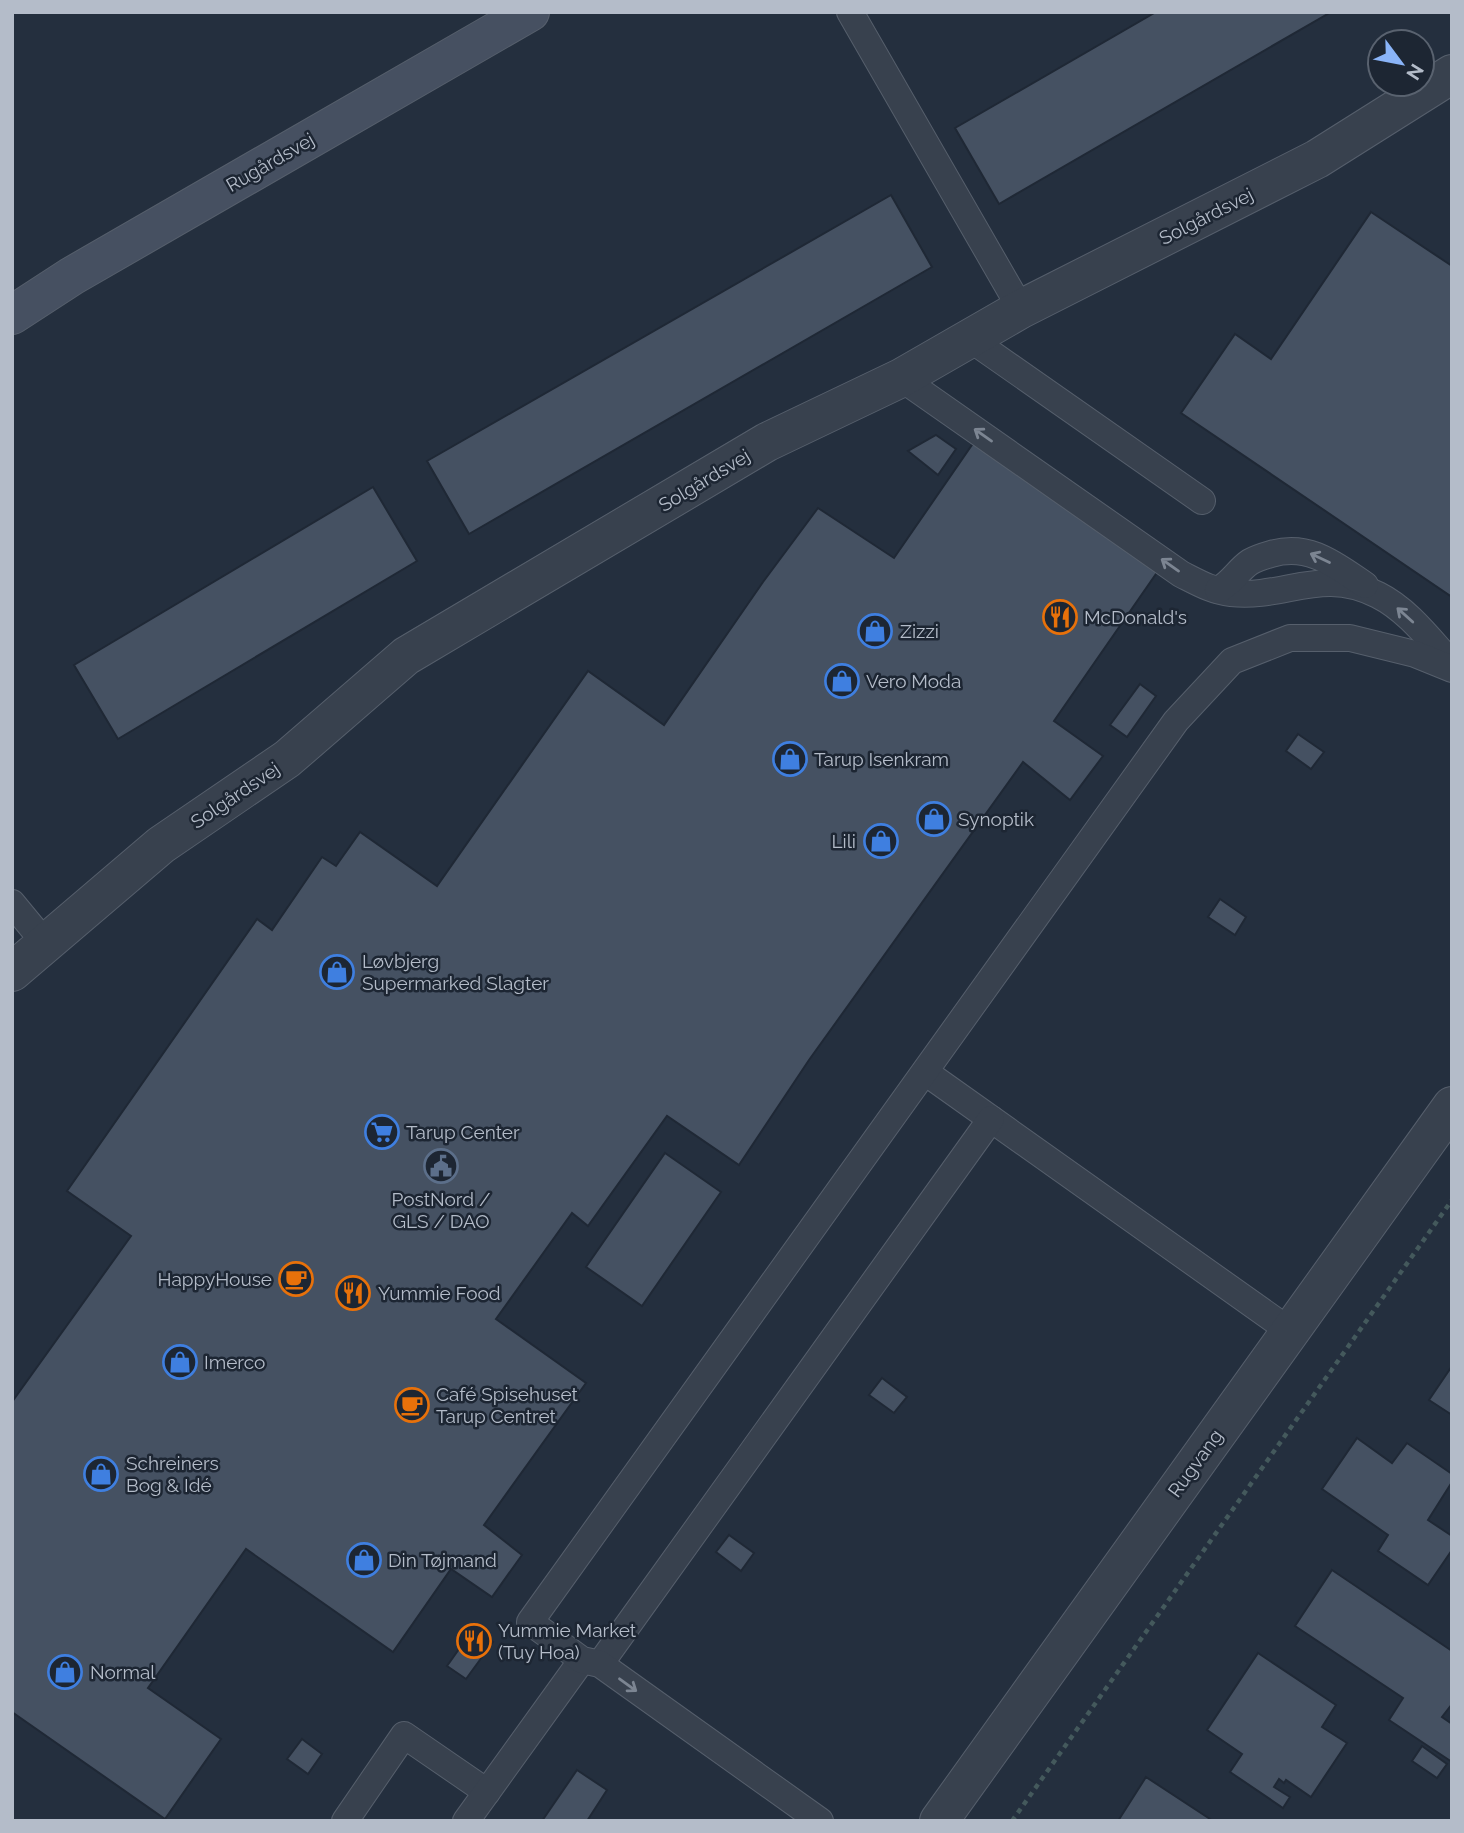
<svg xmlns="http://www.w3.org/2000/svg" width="1464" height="1833" font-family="Raleway,sans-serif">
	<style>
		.building { fill: #455162; stroke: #1f2835; stroke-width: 2 }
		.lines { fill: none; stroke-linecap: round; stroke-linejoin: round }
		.lane-casing { stroke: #565f6c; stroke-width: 28 }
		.street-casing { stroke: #565f6c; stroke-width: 40 }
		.secondary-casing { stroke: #565f6c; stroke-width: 40 }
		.path { stroke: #44595c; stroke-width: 4.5; stroke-dasharray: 5 5; stroke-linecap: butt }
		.lane { stroke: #38414e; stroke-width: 26 }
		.street { stroke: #38414e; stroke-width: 38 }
		.secondary { stroke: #465061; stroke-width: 38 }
		.oneway { stroke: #7c8592 }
		.labels { text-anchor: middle; stroke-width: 5; stroke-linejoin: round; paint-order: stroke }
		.street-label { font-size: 19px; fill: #b4bcc9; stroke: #1d2633 }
		.poi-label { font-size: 19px; fill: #b4bcc9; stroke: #1d2633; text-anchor: start }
	</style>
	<rect width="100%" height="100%" fill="#242f3e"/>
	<g class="building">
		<polygon points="1156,12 1331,12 999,204 955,128"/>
		<polygon points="891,195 932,267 469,534 427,461"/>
		<polygon points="1371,212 1452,266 1452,597 1181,413 1235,334 1271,359"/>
		<polygon points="936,435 956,449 938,475 908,451"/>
		<polygon points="974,442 1158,571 1054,721 1103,756 1070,800 1023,762 809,1060 739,1165 667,1116 588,1226 572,1213 496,1319 586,1383 484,1525 522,1555 492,1597 451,1569 393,1652 246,1549 148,1688 221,1739 165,1819 12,1712 12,1402 131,1236 67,1191 257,919 272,930 322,857 336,866 360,832 437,886 588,671 664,725 763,582 818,508 894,558"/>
		<polygon points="373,487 417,561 118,739 74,665"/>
		<polygon points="1140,684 1156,696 1127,737 1110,725"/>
		<polygon points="1298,734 1324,752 1311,769 1286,751"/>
		<polygon points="1220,899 1246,917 1235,935 1208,917"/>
		<polygon points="665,1153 721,1192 642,1306 586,1267"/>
		<polygon points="1452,1366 1452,1415 1429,1400"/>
		<polygon points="882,1378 907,1397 894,1413 869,1395"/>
		<polygon points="1357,1438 1392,1463 1407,1443 1452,1474 1452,1482 1428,1520 1452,1536 1452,1550 1428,1585 1378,1551 1388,1535 1322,1489"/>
		<polygon points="729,1535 754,1553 741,1571 716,1552"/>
		<polygon points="1332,1570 1452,1651 1452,1704 1442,1717 1452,1724 1452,1762 1389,1720 1403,1698 1295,1626"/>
		<polygon points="474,1628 493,1642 466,1679 447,1666"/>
		<polygon points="1258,1653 1336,1705 1322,1727 1347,1743 1311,1797 1286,1780 1284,1783 1279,1779 1274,1787 1290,1797 1283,1808 1230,1772 1242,1754 1207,1730"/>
		<polygon points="302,1739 322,1754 308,1774 287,1759"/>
		<polygon points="1422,1746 1447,1764 1437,1778 1412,1761"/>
		<polygon points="577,1770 607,1790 587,1821 542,1821"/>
		<polygon points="1146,1777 1213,1821 1118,1821"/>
	</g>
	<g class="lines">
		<g class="lane-casing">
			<g id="lane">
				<polyline points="850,12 1021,309"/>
				<polyline points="969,338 1202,501"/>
				<path d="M901 378 1181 574C1197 582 1212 591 1231 593 1285 599 1322 566 1378 595 1408 610 1430 640 1452 664"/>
				<path d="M1218 590C1232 583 1238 570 1250 562 1257 558 1264 556 1271 554 1309 543 1334 564 1365 585"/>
				<polyline points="12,903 45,943"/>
				<polyline points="925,1072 1290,1331"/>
				<polyline points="600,1664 991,1119"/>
				<polyline points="345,1821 404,1735 487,1792"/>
				<polyline points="466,1821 582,1660"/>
				<polyline points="820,1821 600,1664 582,1660 530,1622 1176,721 1232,661 1290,638 1350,638 1415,654 1452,669"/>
			</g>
		</g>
		<g class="street-casing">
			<g id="street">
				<polyline points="12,972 161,845 287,759 406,656 767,442 901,378 1021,309 1317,159 1452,74"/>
				<polyline points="939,1821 1452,1106"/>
			</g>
		</g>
		<g class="secondary-casing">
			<polyline id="secondary" points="12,315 72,276 530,12"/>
		</g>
		<polyline class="path" points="1012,1821 1452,1200"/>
		<use href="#lane" class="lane"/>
		<use href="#street" class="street"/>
		<use href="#secondary" class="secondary"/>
	</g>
	<defs><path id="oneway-shaft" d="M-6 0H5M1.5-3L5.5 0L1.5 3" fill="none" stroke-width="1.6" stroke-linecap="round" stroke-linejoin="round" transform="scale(1.75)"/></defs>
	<g class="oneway">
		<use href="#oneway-shaft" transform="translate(983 435) rotate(-145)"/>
		<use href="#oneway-shaft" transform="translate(1320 558) rotate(-155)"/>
		<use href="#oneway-shaft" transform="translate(1170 565) rotate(-145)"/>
		<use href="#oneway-shaft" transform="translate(1405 615) rotate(-138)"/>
		<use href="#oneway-shaft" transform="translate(628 1685) rotate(36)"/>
	</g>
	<defs>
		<g id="restaurant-ring" transform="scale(1.75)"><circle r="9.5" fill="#1d2633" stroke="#e8710a" stroke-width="1.5"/><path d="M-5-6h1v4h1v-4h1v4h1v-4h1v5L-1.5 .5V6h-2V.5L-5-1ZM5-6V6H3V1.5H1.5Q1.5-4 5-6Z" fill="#e8710a"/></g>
		<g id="shop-ring" transform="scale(1.75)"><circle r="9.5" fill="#1d2633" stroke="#3f7fe0" stroke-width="1.5"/><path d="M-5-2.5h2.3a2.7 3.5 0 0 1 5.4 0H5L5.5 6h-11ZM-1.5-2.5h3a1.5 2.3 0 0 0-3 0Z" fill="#3f7fe0"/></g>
		<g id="supermarket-ring" transform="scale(1.75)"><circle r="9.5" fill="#1d2633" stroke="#3f7fe0" stroke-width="1.5"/><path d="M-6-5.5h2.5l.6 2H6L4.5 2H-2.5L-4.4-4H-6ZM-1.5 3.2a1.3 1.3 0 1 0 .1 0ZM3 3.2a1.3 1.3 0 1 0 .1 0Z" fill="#3f7fe0"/></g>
		<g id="civic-ring" transform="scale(1.75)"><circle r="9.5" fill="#1d2633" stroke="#5c6f8a" stroke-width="1.5"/><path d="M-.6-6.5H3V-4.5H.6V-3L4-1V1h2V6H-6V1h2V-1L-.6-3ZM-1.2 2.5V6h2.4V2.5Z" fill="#5c6f8a"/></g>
		<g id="cafe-ring" transform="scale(1.75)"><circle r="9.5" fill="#1d2633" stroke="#e8710a" stroke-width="1.5"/><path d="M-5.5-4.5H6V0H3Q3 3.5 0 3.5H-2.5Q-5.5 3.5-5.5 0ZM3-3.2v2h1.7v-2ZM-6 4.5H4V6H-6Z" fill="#e8710a"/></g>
	</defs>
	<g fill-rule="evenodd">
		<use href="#restaurant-ring" x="1060" y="617"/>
		<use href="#shop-ring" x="875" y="631"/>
		<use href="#shop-ring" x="842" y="681"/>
		<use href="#shop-ring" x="790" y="759"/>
		<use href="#shop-ring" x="934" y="819"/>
		<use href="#shop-ring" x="881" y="841"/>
		<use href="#shop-ring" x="337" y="972"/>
		<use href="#supermarket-ring" x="382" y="1132"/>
		<use href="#civic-ring" x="441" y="1166"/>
		<use href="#cafe-ring" x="296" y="1279"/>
		<use href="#restaurant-ring" x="353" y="1293"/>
		<use href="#shop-ring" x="180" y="1362"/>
		<use href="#cafe-ring" x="412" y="1405"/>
		<use href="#shop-ring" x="101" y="1474"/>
		<use href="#shop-ring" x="364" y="1560"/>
		<use href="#restaurant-ring" x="474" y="1641"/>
		<use href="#shop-ring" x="65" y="1672"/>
	</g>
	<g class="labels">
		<g class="street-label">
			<text transform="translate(270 162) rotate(-30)" y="7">Rugårdsvej</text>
			<text transform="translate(1206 216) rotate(-27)" y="7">Solgårdsvej</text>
			<text transform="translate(704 480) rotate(-31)" y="7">Solgårdsvej</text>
			<text transform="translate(235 795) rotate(-34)" y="7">Solgårdsvej</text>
			<text transform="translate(1195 1463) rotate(-54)" y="7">Rugvang</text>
		</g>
		<g class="poi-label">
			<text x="1084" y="624">McDonald's</text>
			<text x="900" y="638">Zizzi</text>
			<text x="866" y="688">Vero Moda</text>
			<text x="814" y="766">Tarup Isenkram</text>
			<text x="958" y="826">Synoptik</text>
			<text x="856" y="848" text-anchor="end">Lili</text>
			<text x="362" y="968">Løvbjerg<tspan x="362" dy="22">Supermarked Slagter</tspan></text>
			<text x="406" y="1139">Tarup Center</text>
			<text x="441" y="1206" text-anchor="middle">PostNord /<tspan x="441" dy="22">GLS / DAO</tspan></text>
			<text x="272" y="1286" text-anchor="end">HappyHouse</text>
			<text x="378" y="1300">Yummie Food</text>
			<text x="204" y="1369">Imerco</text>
			<text x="436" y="1401">Café Spisehuset<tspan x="436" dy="22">Tarup Centret</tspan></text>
			<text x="126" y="1470">Schreiners<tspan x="126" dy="22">Bog &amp; Idé</tspan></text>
			<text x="388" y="1567">Din Tøjmand</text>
			<text x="498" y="1637">Yummie Market<tspan x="498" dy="22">(Tuy Hoa)</tspan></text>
			<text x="90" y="1679">Normal</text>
		</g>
	</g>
	<rect width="1464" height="1833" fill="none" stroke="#b4bcc9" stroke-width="28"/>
	<g transform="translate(1401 63) rotate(122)"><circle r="33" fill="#1d2633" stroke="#59626f" stroke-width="2"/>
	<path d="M0-5L12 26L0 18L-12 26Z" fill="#8ab4f8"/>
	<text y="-10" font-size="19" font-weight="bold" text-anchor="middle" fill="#b4bcc9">N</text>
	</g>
</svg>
